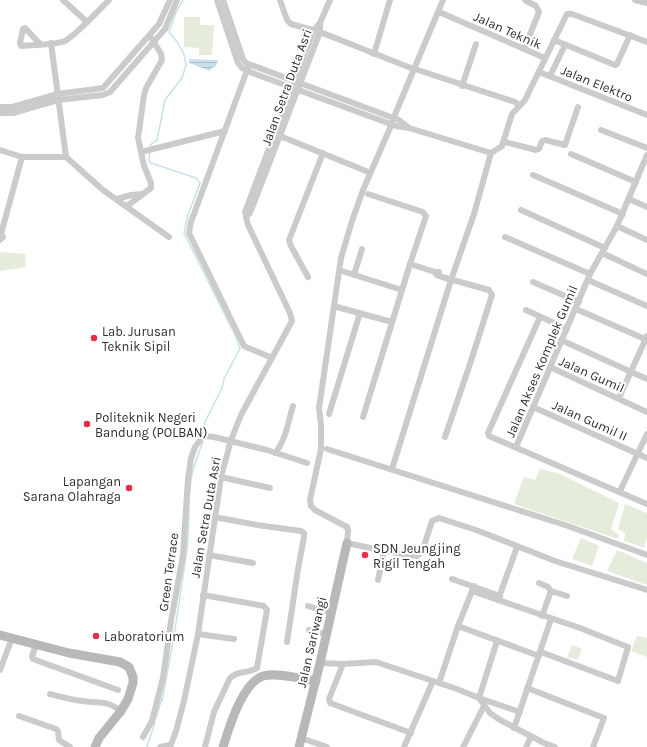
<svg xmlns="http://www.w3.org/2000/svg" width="647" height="747" font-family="Karla,sans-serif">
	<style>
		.park { fill: #e6ecdc }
		.water { fill: url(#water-rules) }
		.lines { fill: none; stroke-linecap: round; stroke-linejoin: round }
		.stream { stroke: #c8e0ec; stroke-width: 1.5 }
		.street { stroke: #cbcbcb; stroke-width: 6 }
		.secondary { stroke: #b8b8b8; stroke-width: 9 }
		.street-bridge { stroke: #cbcbcb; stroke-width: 6 }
		.poi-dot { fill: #e82e48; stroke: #fff; stroke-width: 1.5 }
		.labels { text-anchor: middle; stroke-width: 4; stroke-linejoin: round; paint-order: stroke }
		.street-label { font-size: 13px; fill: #2e2e2e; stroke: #fff }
		.poi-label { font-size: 13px; fill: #2e2e2e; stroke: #fff; text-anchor: start }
	</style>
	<defs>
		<pattern id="water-rules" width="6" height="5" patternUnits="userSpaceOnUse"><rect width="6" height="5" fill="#c8e0ec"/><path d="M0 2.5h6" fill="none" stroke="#acc0cb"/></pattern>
	</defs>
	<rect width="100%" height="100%" fill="#fff"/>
	<g class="park">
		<polygon points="184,17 200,17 200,25 214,25 212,55 199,55 199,48 184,47"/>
		<polygon points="0,252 25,254 26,267 0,271"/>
		<polygon points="540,469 558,473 619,503 611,529 619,535 618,539 514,504 524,477 535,480"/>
		<polygon points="625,504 647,513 647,538 644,548 624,541 625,533 618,529"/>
		<polygon points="581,538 599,546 592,566 572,559"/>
		<polygon points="617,550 647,563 647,585 607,571"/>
		<polygon points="637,636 647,638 647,657 631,651"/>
		<polygon points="572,645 582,649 577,660 567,657"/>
	</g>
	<polygon class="water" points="189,59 218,60 216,66 212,68 210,71 189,63"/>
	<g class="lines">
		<g class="stream">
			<polyline points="150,148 150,145 157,140 165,100 182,78 186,65 184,54 178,43 169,32 176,12 183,0"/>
			<polyline points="150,152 149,161 151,163 196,178 200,183 188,215 184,233 235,335 240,348 224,379 222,388 205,422 202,436"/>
			<path d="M156 718 162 698V701L174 636 187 550C190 525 187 498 192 474 195 463 199 452 203 441"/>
			<polyline points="147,747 155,722"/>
		</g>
		<g class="street">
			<polyline points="63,0 87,22"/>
			<polyline points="217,0 238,63 242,68 247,71 396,126 409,128 491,153"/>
			<polyline points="223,0 243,59 246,63 399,120 408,127"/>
			<polyline points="280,0 287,20 291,24 320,32 411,68"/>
			<polyline points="635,0 647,3"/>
			<polyline points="439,12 545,58"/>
			<polyline points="554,40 615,65 617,64 630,35"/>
			<polyline points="51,43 66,157"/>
			<path d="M40 44 25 28 23 29 20 43 21 46C33 45 54 45 65 41 75 36 100 9 109 0"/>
			<polyline points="524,49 539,12 536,6 525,0"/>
			<polyline points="374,54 390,0"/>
			<polyline points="249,65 191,222 189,233 244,346 272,358"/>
			<polyline points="418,70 515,102 520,106"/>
			<polyline points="539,72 647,115"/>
			<polyline points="550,76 565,45"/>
			<polyline points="462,86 476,44"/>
			<polyline points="0,107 12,107 58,94 103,88 159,24 170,0"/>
			<polyline points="396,112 443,0"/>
			<polyline points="0,113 13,113 58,100 103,95 110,92 165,29 177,0"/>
			<polyline points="390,128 363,190 352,221 341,258 319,408 321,425 321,449 310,500 311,506 315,510 347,527 348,530 347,543 384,551 417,556 422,552 432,521 439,518 476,530 555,561 647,590"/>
			<polyline points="601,130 647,148"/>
			<polyline points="280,136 366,171"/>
			<polyline points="505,142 536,150 539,149 542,141 545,140 565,145 578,107"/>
			<polyline points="0,150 22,157 66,157 103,190 169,237"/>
			<polyline points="141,152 138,138 144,95 146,88 162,60 161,54 152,39"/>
			<polyline points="491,153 502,146 512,114 525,100 567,14 572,14 647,42"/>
			<polyline points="571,154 636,182"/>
			<polyline points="533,175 623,214"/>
			<polyline points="117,199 131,195 143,194"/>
			<polyline points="629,199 647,207"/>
			<polyline points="127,206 151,188 151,183 144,166 141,152 225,131"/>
			<polyline points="521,210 605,248"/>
			<polyline points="246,217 250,213 320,32 320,23"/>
			<polyline points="617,226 647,240"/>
			<polyline points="0,234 2,235 3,237 0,240"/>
			<polyline points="1,234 22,157"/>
			<polyline points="505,237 590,274"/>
			<polyline points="602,253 647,274"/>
			<polyline points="410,264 435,272 439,272"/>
			<polyline points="342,271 402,290"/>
			<polyline points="435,272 437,275 442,277 489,290 492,295 470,364 445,437"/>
			<polyline points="354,275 362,249"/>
			<polyline points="308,277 291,246 289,240 323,153"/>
			<polyline points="588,280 647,306"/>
			<polyline points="533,282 579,302"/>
			<polyline points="337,307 392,322"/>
			<polyline points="576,309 645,339"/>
			<polyline points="526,310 567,329"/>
			<polyline points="540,317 488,433 489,436 647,504"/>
			<polyline points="561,340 647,379"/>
			<polyline points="550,367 647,412"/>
			<polyline points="619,398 647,336"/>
			<polyline points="533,407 647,458"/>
			<polyline points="329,414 360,313"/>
			<polyline points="363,417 410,264 426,216 423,212 368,194"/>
			<polyline points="516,447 590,274 617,226 647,155"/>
			<polyline points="327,449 568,526 647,555"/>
			<path d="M275 453C286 440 288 422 293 406"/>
			<polyline points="392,469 451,280 474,214 491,153"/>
			<polyline points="221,477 270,488"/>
			<polyline points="620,491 647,434"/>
			<polyline points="214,517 257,525 301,531 304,533 304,537 298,569 287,642"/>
			<polyline points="209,555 253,563"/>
			<polyline points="452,579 500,596"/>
			<polyline points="378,580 384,551"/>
			<polyline points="539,583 548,587 551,591 567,596"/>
			<polyline points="472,591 580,628 628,647 618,681 541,652"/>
			<path d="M203 595 264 606 267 610 257 668C248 674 238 670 230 678L214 712 205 747"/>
			<polyline points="498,600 517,547"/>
			<polyline points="308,606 331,613"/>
			<polyline points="542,616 551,591"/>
			<polyline points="458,626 539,656"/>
			<polyline points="309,630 326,634"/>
			<polyline points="198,634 234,639"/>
			<polyline points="497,641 479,698 520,712"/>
			<polyline points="36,644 32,657 33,659 118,690"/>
			<polyline points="320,663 343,664 376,662 457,689 479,698 490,713 500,720 544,743 555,747"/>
			<polyline points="343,664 329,699 330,703 411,733"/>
			<polyline points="0,670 12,638"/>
			<polyline points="439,683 458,626 474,586"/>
			<polyline points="527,688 604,718 593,747"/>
			<path d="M50 694C61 697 71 700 82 701 100 704 104 699 121 711"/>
			<polyline points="19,716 56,729 58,731 59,740 70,747"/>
			<polyline points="514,728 551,619"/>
			<polyline points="143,737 152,721 163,678 171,621 183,555 188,479 191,458 195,447 201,439 206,436 214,437 267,450 307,463"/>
			<polyline points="301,738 327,747"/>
			<polyline points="160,747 170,745"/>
			<polyline points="170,747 176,731 184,701 198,634 221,477 231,440 241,415 292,321 290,313 248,225 245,212 314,30 320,23 330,0"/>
			<polyline points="404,747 433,681"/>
			<polyline points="463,747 484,706"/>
			<polyline points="526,747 531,737"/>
		</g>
		<g class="secondary">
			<polyline points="0,635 69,653 120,662 129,667 133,677 133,683 128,699 121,711 99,738 95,747"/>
			<path d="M223 747C229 728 242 683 263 676 277 672 301 679 316 681"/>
			<polyline points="299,747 320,663 347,543"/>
		</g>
		<polyline class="street-bridge" points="390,128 396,112"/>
	</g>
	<g class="poi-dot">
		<circle cx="94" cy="338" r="4"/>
		<circle cx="87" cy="424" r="4"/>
		<circle cx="129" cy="488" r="4"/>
		<circle cx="365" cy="555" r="4"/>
		<circle cx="96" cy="636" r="4"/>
	</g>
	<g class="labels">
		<g class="street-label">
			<text transform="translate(508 30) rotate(24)" y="5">Jalan Teknik</text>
			<text transform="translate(597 83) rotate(22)" y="5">Jalan Elektro</text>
			<text transform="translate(286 87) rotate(-70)" y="5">Jalan Setra Duta Asri</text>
			<text transform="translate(541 361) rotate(-67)" y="5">Jalan Akses Komplek Gumil</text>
			<text transform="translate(592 374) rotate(24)" y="5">Jalan Gumil</text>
			<text transform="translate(590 420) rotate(24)" y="5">Jalan Gumil II</text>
			<text transform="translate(205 517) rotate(-80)" y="5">Jalan Setra Duta Asri</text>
			<text transform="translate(168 572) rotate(-82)" y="5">Green Terrace</text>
			<text transform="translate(311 642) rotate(-77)" y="5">Jalan Sariwangi</text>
		</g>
		<g class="poi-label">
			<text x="102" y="336">Lab. Jurusan<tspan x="102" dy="15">Teknik Sipil</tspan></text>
			<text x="95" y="422">Politeknik Negeri<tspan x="95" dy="15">Bandung (POLBAN)</tspan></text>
			<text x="121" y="486" text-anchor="end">Lapangan<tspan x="121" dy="15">Sarana Olahraga</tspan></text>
			<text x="373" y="553">SDN Jeungjing<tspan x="373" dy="15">Rigil Tengah</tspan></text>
			<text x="104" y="641">Laboratorium</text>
		</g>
	</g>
</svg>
